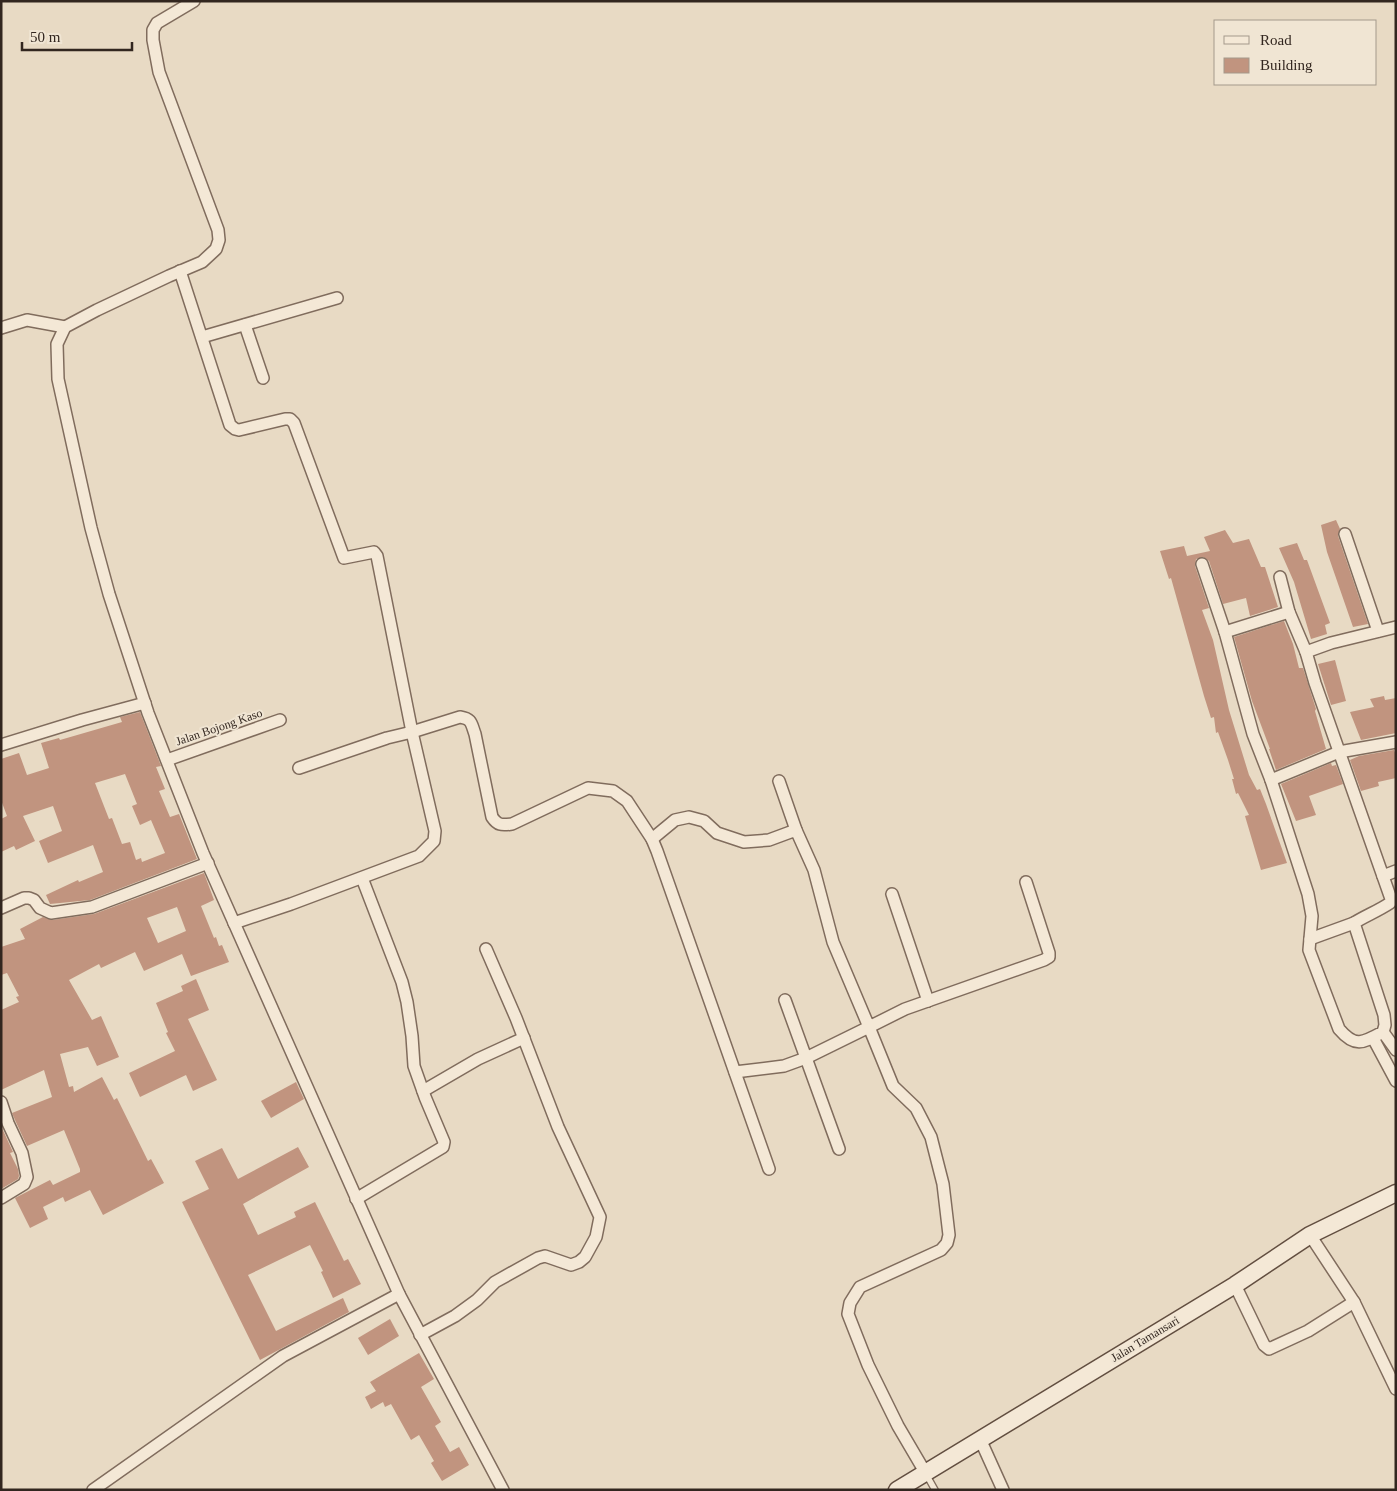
<svg xmlns="http://www.w3.org/2000/svg" width="1397" height="1491" font-family="'Times New Roman',serif">
	<style>
		.building { fill: #c1947f; fill-rule: evenodd }
		.lines { fill: none; stroke-linecap: round; stroke-linejoin: round }
		.service-casing { stroke: #806c5d; stroke-width: 8 }
		.minor-casing { stroke: #806c5d; stroke-width: 14 }
		.secondary-casing { stroke: #624e40; stroke-width: 19 }
		.service { stroke: #f4e8d6; stroke-width: 5.5 }
		.minor { stroke: #f4e8d6; stroke-width: 11 }
		.secondary { stroke: #f4e8d6; stroke-width: 16 }
		.labels { text-anchor: middle; stroke-width: 4; stroke-linejoin: round; paint-order: stroke }
		.street-label { font-size: 12px; fill: #32261f; stroke: #f0e5d3 }
	</style>
	<rect width="100%" height="100%" fill="#e8dac4"/>
	<g class="building">
		<polygon points="1336,520 1340,529 1338,536 1368,624 1353,627 1327,552 1321,525"/>
		<polygon points="1225,530 1233,543 1249,539 1261,567 1265,567 1278,607 1250,616 1246,598 1223,604 1209,561 1203,557 1196,559 1195,566 1209,608 1202,610 1213,640 1229,710 1249,775 1257,790 1260,789 1266,804 1287,863 1261,870 1245,816 1249,815 1238,793 1236,794 1232,779 1234,779 1228,760 1218,732 1216,733 1214,717 1211,718 1204,696 1171,578 1169,579 1160,551 1184,546 1187,556 1210,551 1204,537"/>
		<polygon points="1297,543 1304,560 1307,560 1330,623 1325,625 1327,634 1311,639 1294,582 1279,548"/>
		<polygon points="1284,621 1293,644 1299,668 1303,668 1316,709 1315,711 1326,749 1276,770 1269,749 1270,749 1252,701 1234,637"/>
		<polygon points="1335,660 1346,701 1331,705 1318,664"/>
		<polygon points="1384,696 1385,700 1396,698 1396,733 1361,740 1350,712 1374,707 1370,699"/>
		<path d="M140 712 161 766 156 767 165 789 159 791 170 817 179 814 197 859 90 900 50 904 46 895 78 880 79 882 103 872 93 845 48 863 39 841 62 831 53 806 23 816 35 841 16 850 14 846 1 852V819L7 816 1 800V759L19 753 27 775 49 768 41 743 59 738 60 740 122 722 120 717ZM125 774 137 804 132 806 140 825 151 820 165 853 142 862 141 858 136 860 130 842 122 844 112 818 109 819 95 783Z"/>
		<polygon points="1394,750 1396,755 1396,778 1378,782 1379,786 1361,791 1350,760 1359,756"/>
		<polygon points="1331,763 1332,766 1336,765 1343,784 1309,796 1316,815 1296,821 1281,784"/>
		<path d="M204 873 214 900 201 906 214 938 216 937 219 946 222 945 229 962 191 976 182 954 144 971 135 952 101 968 99 964 69 980 92 1020 101 1016 119 1057 97 1066 88 1047 60 1054 69 1087 73 1086 74 1092 102 1077 114 1100 117 1098 148 1161 151 1159 164 1183 103 1215 90 1190 65 1202 63 1197 43 1207 48 1219 30 1228 15 1198 50 1180 53 1185 80 1172V1169L64 1130 27 1146 15 1120 12 1113 52 1097 44 1070 1 1090V1010L19 1002 16 997 19 996 7 973 1 975V947L25 939 20 929 43 917 52 920 94 914ZM177 907 186 931 158 943 147 918Z"/>
		<polygon points="196,979 209,1010 188,1019 217,1080 193,1091 186,1075 140,1097 129,1073 175,1051 166,1033 168,1032 156,1003 183,991 181,986"/>
		<polygon points="296,1082 304,1099 271,1118 261,1101"/>
		<polygon points="1,1126 13,1152 10,1153 18,1169 19,1176 18,1179 1,1189"/>
		<polygon points="298,1147 309,1167 243,1204 258,1235 296,1217 294,1212 315,1202 344,1261 348,1259 361,1284 333,1298 321,1272 323,1271 310,1245 248,1275 276,1331 343,1298 349,1312 260,1360 182,1202 209,1189 195,1161 222,1148 238,1179"/>
		<polygon points="390,1319 399,1336 368,1355 358,1338"/>
		<polygon points="419,1353 434,1379 421,1387 441,1422 435,1426 450,1452 459,1447 469,1465 442,1481 431,1463 434,1461 419,1435 411,1440 391,1404 385,1407 383,1402 371,1409 365,1397 376,1391 370,1382"/>
	</g>
	<g class="lines">
		<g class="service-casing">
			<polyline id="service" points="926,1474 935,1490"/>
		</g>
		<g class="minor-casing">
			<g id="minor">
				<polyline points="194,1 157,23 153,30 153,40 159,72 218,230 219,240 216,249 202,262 169,276 97,310 65,327 57,344 58,379 91,528 109,594 148,713 203,853 399,1294 503,1490"/>
				<path d="M180 271 230 425 235 429 239 430 285 419H290L294 423 344 558 374 552 377 556 412 732 460 717C472 719 471 723 475 734L492 817C498 826 502 825 512 824L588 788 613 791 627 801 652 839 657 851 769 1169"/>
				<polyline points="245,325 263,378"/>
				<polyline points="1,328 27,320 65,327"/>
				<polyline points="202,337 337,298"/>
				<polyline points="1345,534 1378,631"/>
				<path d="M1202 564 1225 632 1253 734 1271 780 1308 894 1312 916 1309 950 1339 1029C1355 1048 1363 1043 1383 1032L1385 1025 1384 1015 1354 923C1365 916 1378 911 1390 903L1391 899 1315 683 1306 652 1331 643 1396 627"/>
				<polyline points="1280,577 1289,612 1306,652"/>
				<polyline points="1225,632 1289,612"/>
				<polyline points="1,745 82,720 145,703"/>
				<polyline points="167,760 280,720"/>
				<polyline points="1271,780 1339,752 1396,742"/>
				<polyline points="779,781 796,830"/>
				<polyline points="652,839 675,820 689,817 704,821 717,833 744,842 769,840 796,830 814,870 833,942 869,1027 905,1009 1044,960 1049,957 1049,953 1026,882"/>
				<polyline points="1383,876 1396,871"/>
				<polyline points="892,894 928,1001"/>
				<polyline points="1,908 24,898 29,898 34,900 40,908 51,913 92,907 208,863"/>
				<polyline points="234,923 291,904 419,856 434,841 435,831 412,732 387,738 299,768"/>
				<polyline points="1310,939 1354,923"/>
				<polyline points="785,1000 839,1149"/>
				<polyline points="1383,1032 1396,1050"/>
				<polyline points="1373,1038 1396,1081"/>
				<polyline points="735,1072 784,1066 806,1058 869,1027 893,1086 916,1108 931,1137 943,1184 949,1235 947,1243 941,1250 860,1287 850,1303 848,1314 868,1365 898,1426 925,1472"/>
				<polyline points="423,1091 478,1059 524,1038"/>
				<polyline points="1,1102 8,1123 22,1153 27,1177 24,1184 1,1198"/>
				<polyline points="356,1199 443,1147 444,1142 425,1097 414,1066 412,1036 407,1002 402,982 362,878"/>
				<polyline points="1310,1235 1354,1302 1396,1389"/>
				<polyline points="1235,1285 1264,1345 1269,1349 1308,1331 1354,1302"/>
				<polyline points="420,1335 455,1316 477,1300 495,1282 538,1258 545,1256 571,1265 579,1262 585,1257 596,1237 600,1217 558,1127 516,1018 486,949"/>
				<polyline points="980,1439 1003,1490"/>
				<polyline points="93,1490 283,1356 399,1294"/>
			</g>
		</g>
		<g class="secondary-casing">
			<polyline id="secondary" points="897,1490 1235,1285 1310,1235 1396,1193"/>
		</g>
		<use href="#service" class="service"/>
		<use href="#minor" class="minor"/>
		<use href="#secondary" class="secondary"/>
	</g>
	<g class="labels">
		<g class="street-label">
			<text transform="translate(219 727) rotate(-19)" y="4">Jalan Bojong Kaso</text>
			<text transform="translate(1145 1339) rotate(-31)" y="4">Jalan Tamansari</text>
		</g>
	</g>
	<rect width="1397" height="1491" fill="none" stroke="#32261f" stroke-width="5"/>
	<rect x="1214" y="20" width="162" height="65" fill="#f0e5d3" stroke="#a4998b"/>
	<rect x="1224" y="36" width="25" height="8" fill="#f4e8d6" stroke="#a4998b"/>
	<text x="1260" y="45" font-size="15" fill="#32261f">Road</text>
	<rect x="1224" y="58" width="25" height="15" fill="#c1947f" stroke="#a4998b"/>
	<text x="1260" y="70" font-size="15" fill="#32261f">Building</text>
	<path d="M22 42v8h110v-8" fill="none" stroke="#32261f" stroke-width="2.5"/>
	<text x="30" y="42" font-size="15" fill="#32261f" stroke="#f0e5d3" stroke-width="4" paint-order="stroke">50 m</text>
</svg>
